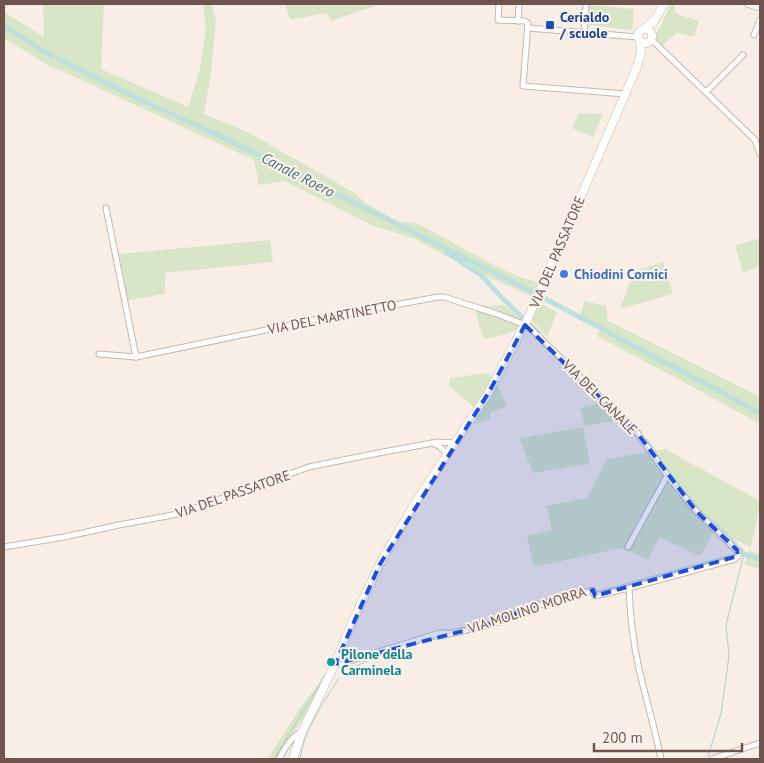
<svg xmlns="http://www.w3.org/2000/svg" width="764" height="763" font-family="'PT Sans',sans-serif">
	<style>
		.green { fill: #d8e5c7 }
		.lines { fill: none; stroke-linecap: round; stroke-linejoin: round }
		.stream { stroke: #a5d0cf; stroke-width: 1 }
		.canal { stroke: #bde0df; stroke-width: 5 }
		.street-casing { stroke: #c9b5ae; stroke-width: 7 }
		.secondary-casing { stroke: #ceb7af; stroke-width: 9 }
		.street { stroke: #fff; stroke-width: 5 }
		.secondary { stroke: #fff; stroke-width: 8 }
		.marked { fill: #1d4ed8; fill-opacity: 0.2; stroke: #1d4ed8; stroke-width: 4; stroke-dasharray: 10 6; stroke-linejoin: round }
		.transit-dot { fill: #1a4fb4; stroke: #fcf3ec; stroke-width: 2 }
		.shop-dot { fill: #3f7fe0; stroke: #fcf3ec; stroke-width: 2 }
		.culture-dot { fill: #0f9aa8; stroke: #fcf3ec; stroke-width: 2 }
		.labels { text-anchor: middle; stroke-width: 4; stroke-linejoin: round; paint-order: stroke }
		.transit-label { font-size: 14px; font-weight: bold; fill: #164399; stroke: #fcf3ec; text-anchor: start }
		.street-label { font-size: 14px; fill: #6f544e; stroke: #fcf3ec }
		.shop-label { font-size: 14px; font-weight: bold; fill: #366cbe; stroke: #fcf3ec; text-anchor: start }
		.culture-label { font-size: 14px; font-weight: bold; fill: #0d838f; stroke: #fcf3ec; text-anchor: start }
		.water-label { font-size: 15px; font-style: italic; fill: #457272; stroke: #fcf3ec }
	</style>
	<rect width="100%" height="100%" fill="#f9eee6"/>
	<g class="green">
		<polygon points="43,4 104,4 101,69 188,107 200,69 206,28 203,4 212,4 216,21 211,71 204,114 249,133 353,192 367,204 397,221 419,224 497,267 520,277 541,283 535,298 475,271 415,239 372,225 285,181 259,185 254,160 60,70 49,66 4,38 4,12 44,37"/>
		<polygon points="285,4 381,4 331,21 327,13 290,20"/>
		<polygon points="671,4 674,4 676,14 699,21 694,37 677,33 662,46 656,40 655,37"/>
		<polygon points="589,5 634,9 632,30 587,25"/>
		<polygon points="579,113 603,114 593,137 572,128"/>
		<polygon points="760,238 760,266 743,273 735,246"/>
		<polygon points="270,240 273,262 165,273 165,294 128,300 119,254"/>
		<polygon points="663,262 673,294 620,309 634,271"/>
		<polygon points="584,301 606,306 608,321 760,397 760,424 678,379 597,336 600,326 580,316"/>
		<polygon points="539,303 557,312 547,337 532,320"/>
		<polygon points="474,304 491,306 503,305 522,319 517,329 507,334 484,339 480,328"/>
		<polygon points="488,373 497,383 507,406 491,412 490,419 474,424 476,409 449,386 450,378"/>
		<polygon points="600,403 619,420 585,426 580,408"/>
		<polygon points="583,427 590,464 533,473 520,440 520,438"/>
		<polygon points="665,449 760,501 760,507 751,547 714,531 700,556 659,537 648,560 621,548 534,567 527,536 552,530 546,506 587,498 607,459"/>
		<polygon points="749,550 760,554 760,569 744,564"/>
		<polygon points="324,674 327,675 308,711 276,759 268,759 277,744 305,701 316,688"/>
	</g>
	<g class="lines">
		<g class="stream">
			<polyline points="596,592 735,554"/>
			<polyline points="518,615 560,602 591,593"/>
			<polyline points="430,640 447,638 489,628 494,626"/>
			<polyline points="339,667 372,658 420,643"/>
			<polyline points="350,669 369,660"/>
			<polyline points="708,756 721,714 729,656 726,625 744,554"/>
			<polyline points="274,759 325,676"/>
			<path d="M300 759C304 730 323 703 339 678"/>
		</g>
		<g class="canal">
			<polyline points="4,26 52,56"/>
			<polyline points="59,59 141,100 241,146 535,293"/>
			<polyline points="446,252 482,276 502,298 524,319"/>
			<polyline points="542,297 760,413"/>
			<polyline points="529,324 539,333"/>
			<polyline points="612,405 628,420 640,433"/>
			<polyline points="646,441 659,459"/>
			<polyline points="663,464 669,473"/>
			<polyline points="673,478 701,513"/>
			<polyline points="704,516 719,527"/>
			<polyline points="722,531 744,554 760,559"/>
		</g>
		<g class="street-casing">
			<g id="street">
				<polyline points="499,4 498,20 525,21 528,23 523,86 626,94"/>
				<polyline points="747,4 760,8"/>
				<polyline points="518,21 519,4"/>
				<polyline points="528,28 638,37"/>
				<polyline points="584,32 586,4"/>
				<polyline points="754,35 760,20"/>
				<polyline points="651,39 755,140 760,154"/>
				<polyline points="706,92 743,55"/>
				<polyline points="106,208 136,357"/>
				<polyline points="99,354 136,357 314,320 438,297 444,297 497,314 528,326 638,434 669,478 696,511 738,552 738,556 735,559 629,588 595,596 593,590 530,607 498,622 454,633 440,633 343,663 335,664"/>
				<polyline points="432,443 439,446 447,454"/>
				<polyline points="4,547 64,537 119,525 178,514 309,467 373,454 438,442 454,443"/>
				<polyline points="628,547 667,476"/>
				<path d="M629 588C630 615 633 642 639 669 646 699 655 729 661 759"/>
				<path d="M279 759C284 750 291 736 302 732"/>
				<polyline points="712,759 760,743"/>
			</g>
		</g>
		<g class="secondary-casing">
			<g id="secondary">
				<polyline points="645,29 649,24 654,21 664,4"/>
				<circle cx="645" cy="36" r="7"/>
				<polyline points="293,759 302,732 335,664 354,618 380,564 415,503 489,392 528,318 637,67 641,52 640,41"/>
			</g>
		</g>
		<use href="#street" class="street"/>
		<use href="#secondary" class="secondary"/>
	</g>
	<path class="marked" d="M525 325 638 434 696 511 737 550 738 556 595 596 593 590 530 607 498 622 335 664 380 564 489 392Z"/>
	<rect class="transit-dot" x="545" y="20" width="10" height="10" rx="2.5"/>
	<circle class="shop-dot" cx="564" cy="274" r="5"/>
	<circle class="culture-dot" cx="331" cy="662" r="5"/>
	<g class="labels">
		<g class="transit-label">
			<text x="560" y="22">Cerialdo<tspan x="560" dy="16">/ scuole</tspan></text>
		</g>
		<g class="street-label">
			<text transform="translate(557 252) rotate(-67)" y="5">VIA DEL PASSATORE</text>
			<text transform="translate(332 317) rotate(-11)" y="5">VIA DEL MARTINETTO</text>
			<text transform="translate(600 397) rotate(45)" y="5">VIA DEL CANALE</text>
			<text transform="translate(233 494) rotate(-19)" y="5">VIA DEL PASSATORE</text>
			<text transform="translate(527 610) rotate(-18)" y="5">VIA MOLINO MORRA</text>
		</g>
		<g class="shop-label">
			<text x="574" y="279">Chiodini Cornici</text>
		</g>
		<g class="culture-label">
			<text x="341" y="659">Pilone della<tspan x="341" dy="16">Carminela</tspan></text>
		</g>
		<g class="water-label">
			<text transform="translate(298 175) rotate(27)" y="5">Canale Roero</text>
		</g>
	</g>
	<rect width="764" height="763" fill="none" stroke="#6f544e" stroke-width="10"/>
	<path d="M594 743v8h148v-8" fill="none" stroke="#6f544e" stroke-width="2.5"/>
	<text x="602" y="743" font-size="15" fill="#6f544e" stroke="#fcf3ec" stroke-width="4" paint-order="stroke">200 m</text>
</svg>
